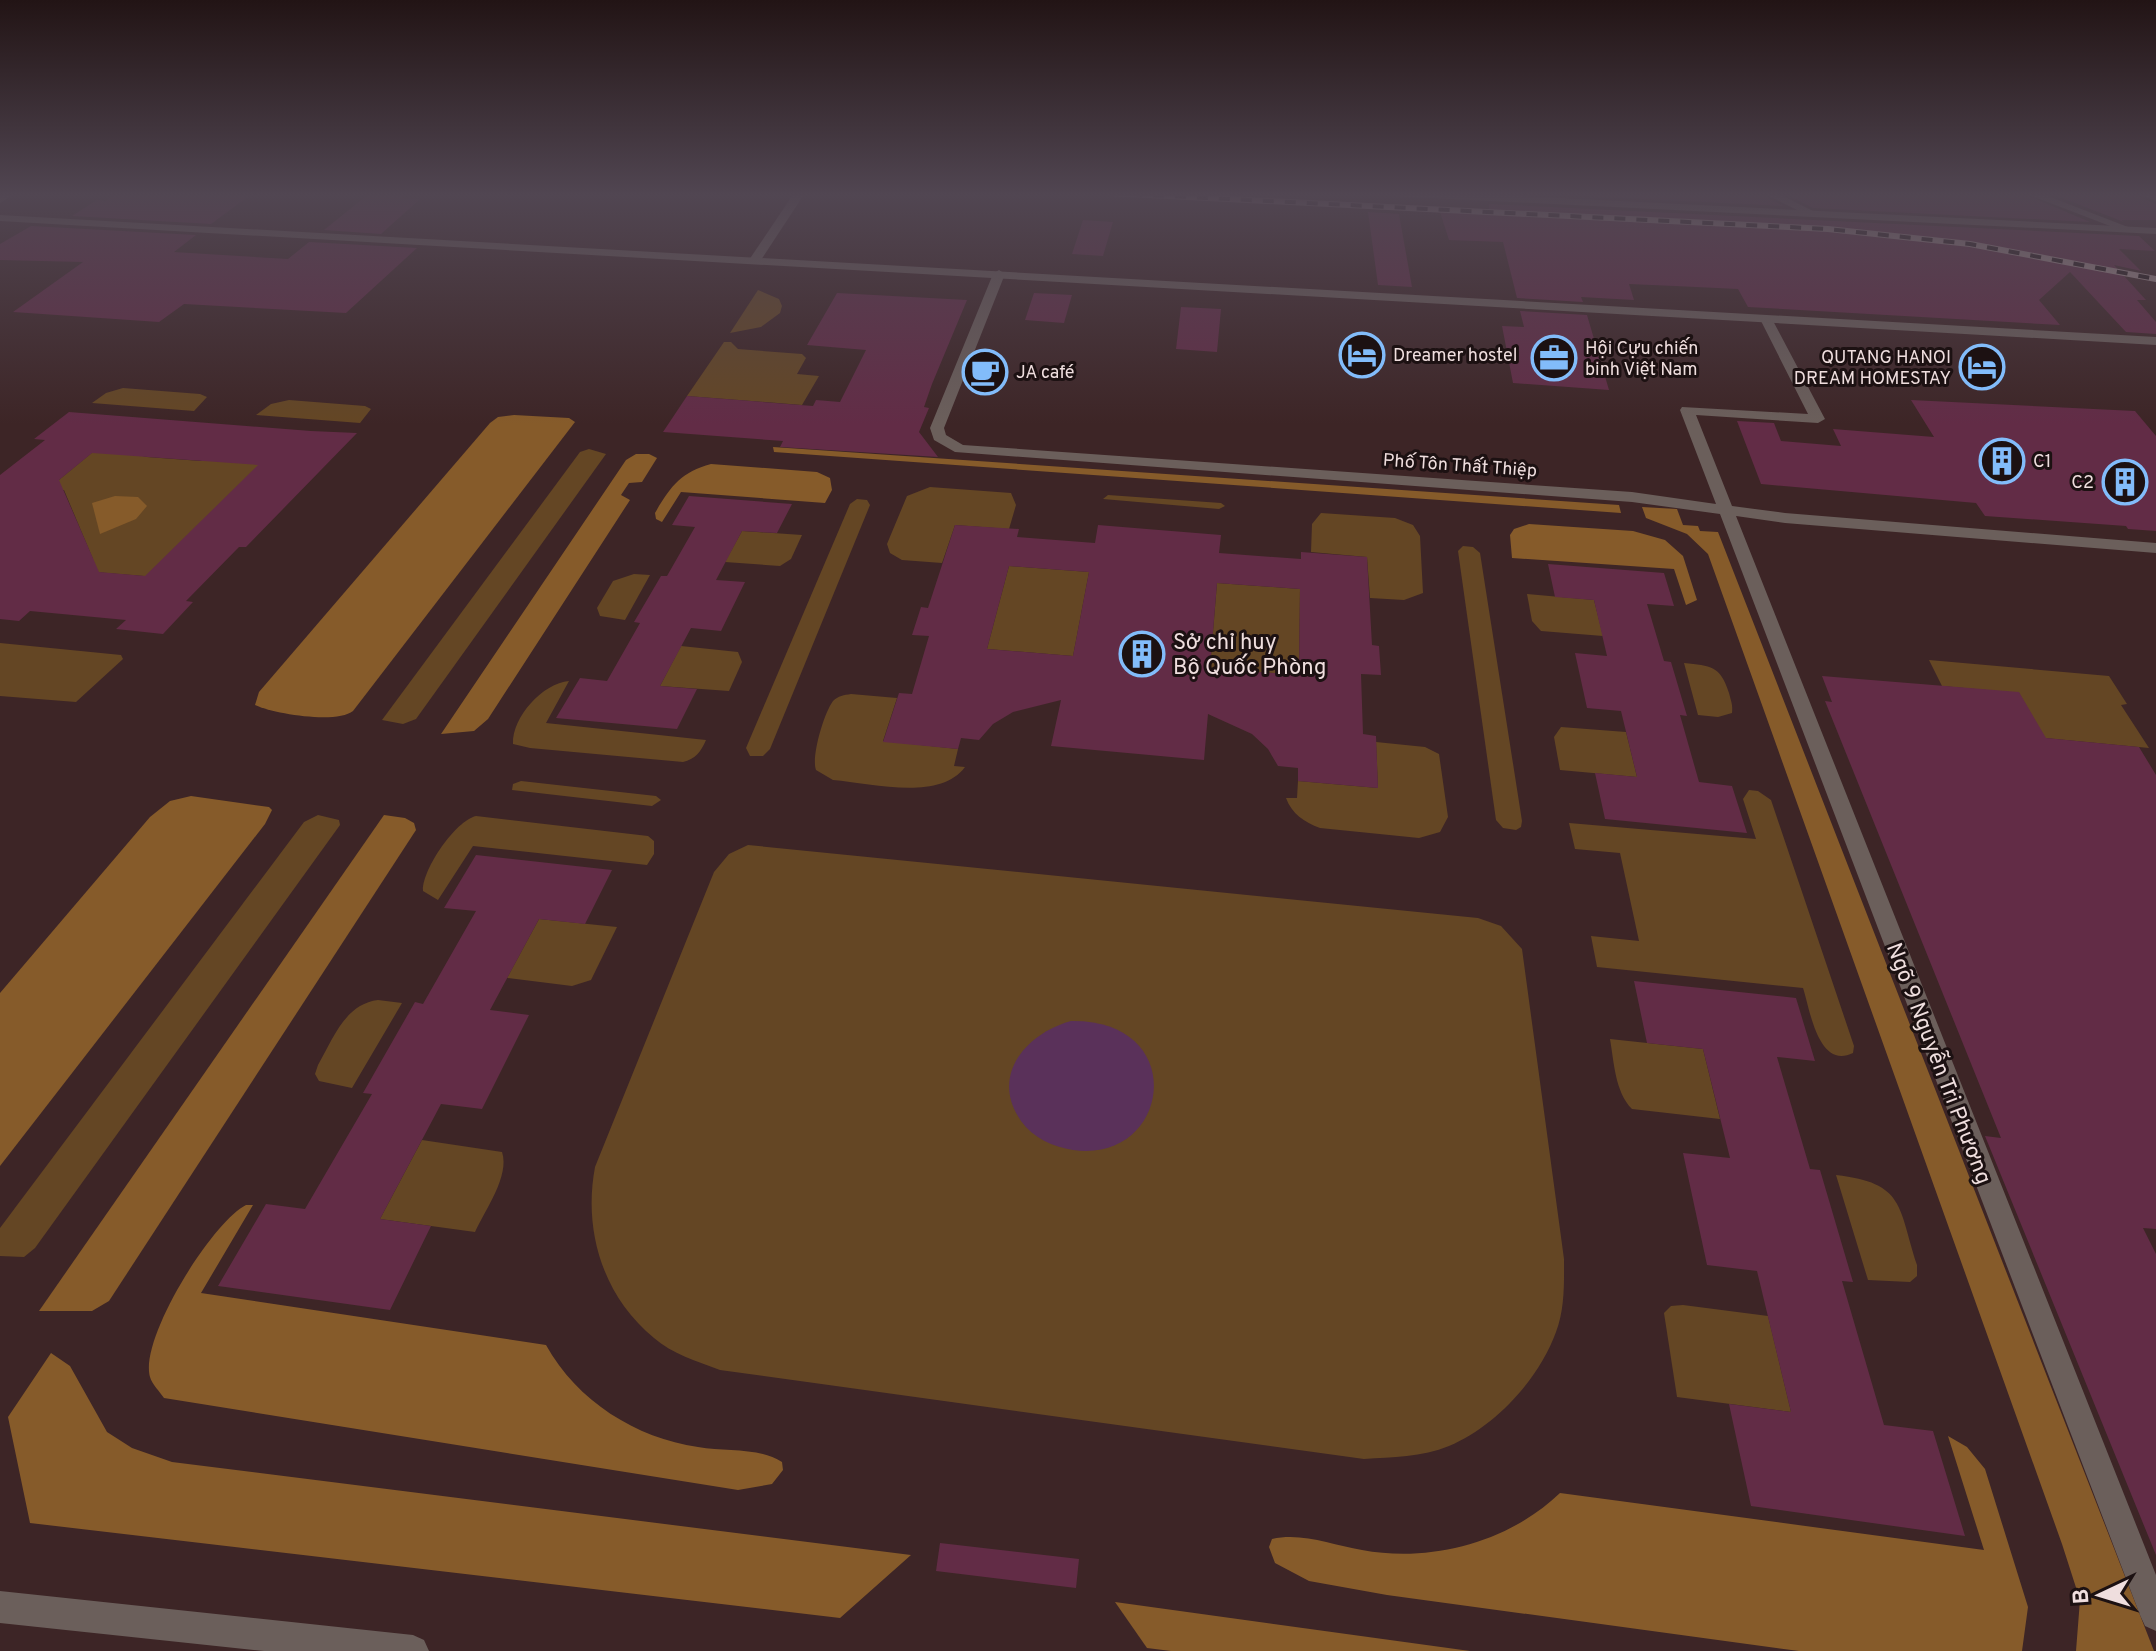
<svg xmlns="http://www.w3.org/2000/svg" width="2156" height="1651" font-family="Overpass,sans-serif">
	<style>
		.green { fill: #644624 }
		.forest { fill: #865b2a }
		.water { fill: #5a315a }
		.building { fill: #622c46; fill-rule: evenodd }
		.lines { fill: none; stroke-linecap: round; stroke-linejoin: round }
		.minor { fill: #6b5f5b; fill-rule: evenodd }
		.tertiary { fill: #6b5f5b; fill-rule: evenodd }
		.rail-casing { stroke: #ab9797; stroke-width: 6 }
		.rail { stroke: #1c1112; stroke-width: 4; stroke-dasharray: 11; stroke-linecap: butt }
		.labels { text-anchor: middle; stroke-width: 6; stroke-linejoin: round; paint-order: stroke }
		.far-poi-label { font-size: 18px; fill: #efdede; stroke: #1c1112; text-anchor: start }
		.far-street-label { font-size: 18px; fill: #efdede; stroke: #1c1112 }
		.poi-label { font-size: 22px; fill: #efdede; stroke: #1c1112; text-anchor: start }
		.street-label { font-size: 22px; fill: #efdede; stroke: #1c1112 }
	</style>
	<rect width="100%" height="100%" fill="#3d2526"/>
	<g class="green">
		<polygon points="758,290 779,299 782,306 780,313 761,327 730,333"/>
		<polygon points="724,342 731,342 738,349 802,354 806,358 797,374 819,376 802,405 687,396"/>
		<polygon points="123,388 200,394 207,397 194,411 92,403 106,393"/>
		<polygon points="289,400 365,406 371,409 360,423 256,415 271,404"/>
		<polygon points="99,447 147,457 201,461 208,456 274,461 156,577 71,570 93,559 64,490 43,493"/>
		<polygon points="589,449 606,454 416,719 403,724 382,720 580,452"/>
		<polygon points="930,487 1011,493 1016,505 1009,529 955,525 942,563 902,560 890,553 887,544 907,496"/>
		<polygon points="1108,495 1221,503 1225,506 1219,509 1103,499"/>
		<polygon points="857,499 867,500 870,505 770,749 763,756 750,756 746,748 850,504"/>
		<polygon points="1321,513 1395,518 1413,525 1420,536 1423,593 1404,600 1370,598 1367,557 1311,552 1312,524"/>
		<polygon points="742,531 802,535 791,559 780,566 725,562"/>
		<polygon points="1463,546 1473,547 1480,553 1522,821 1521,827 1516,830 1503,828 1496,820 1458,551"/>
		<polygon points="1009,566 1089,572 1073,656 987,649"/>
		<polygon points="634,574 650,575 625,620 600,616 597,608 613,581"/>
		<polygon points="1217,583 1300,589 1299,675 1210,668"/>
		<polygon points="1527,594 1594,600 1603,636 1541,631 1532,621"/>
		<polygon points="0,643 121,655 123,659 76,702 0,696"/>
		<polygon points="681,646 738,652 742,662 729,691 660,686"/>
		<polygon points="1929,660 2109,676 2127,704 2121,705 2149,748 2045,738 2019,693 1942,686"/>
		<path d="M1684 663C1711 666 1720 665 1729 693 1731 701 1733 705 1732 713L1718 717 1698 715Z"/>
		<path d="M569 681 546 723 706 740C701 752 695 759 683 762L530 748 513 744C512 717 543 683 569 681Z"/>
		<path d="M851 694 897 698 883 741 958 749 954 766 965 767C939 802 871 783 833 780L816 770C811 757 824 713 833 701 838 696 844 695 851 694Z"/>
		<polygon points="1561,727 1626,732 1637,777 1560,770 1554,737"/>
		<path d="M1376 742 1425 747 1439 754 1448 817 1440 832 1419 838 1320 828C1304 822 1292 814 1286 798H1297L1298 781 1378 788Z"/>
		<polygon points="521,781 656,796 661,800 652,806 512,790 513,784"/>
		<path d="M1749 790 1758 791 1771 800 1854 1046 1853 1053C1818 1070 1810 1009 1803 988L1597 967 1591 936 1639 941 1620 853 1575 849 1569 823 1756 839 1743 799Z"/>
		<polygon points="318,815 339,820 340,825 35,1248 24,1257 0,1256 0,1228 304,822"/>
		<path d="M476 816 648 836 654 841V854L647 865 473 846 438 900 423 891C422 870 455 821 476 816Z"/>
		<path d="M748 845 1478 918 1501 926 1522 949 1564 1259C1564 1283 1565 1308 1556 1332 1539 1379 1495 1427 1449 1446 1422 1457 1392 1457 1364 1459L720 1370C697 1361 672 1354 654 1338 603 1296 583 1231 595 1167L714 872 729 854Z"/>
		<polygon points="539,919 617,927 591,980 572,986 507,978"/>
		<path d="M378 1000 402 1003 352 1088 319 1081 315 1074 318 1065C333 1039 345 1004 378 1000Z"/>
		<path d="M1610 1039 1703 1049 1720 1119 1632 1109C1615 1092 1614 1062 1610 1039Z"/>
		<path d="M422 1140 502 1152C510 1176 485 1210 475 1232L380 1219Z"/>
		<path d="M1836 1175C1905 1183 1898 1206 1917 1265V1276L1910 1282 1868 1280Z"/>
		<polygon points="1683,1305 1768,1316 1791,1412 1677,1397 1664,1313 1671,1306"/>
	</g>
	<g class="forest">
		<path d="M514 415 569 418 575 422 353 711C337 724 274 714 255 705L259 692 490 423 498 417Z"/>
		<polygon points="773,447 1619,505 1621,513 774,452"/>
		<polygon points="636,454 649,454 657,458 642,482 629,483 621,495 630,500 488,719 474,731 441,734 626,460"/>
		<path d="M711 464 817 472 830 478 832 490 825 503 681 492 662 522 656 519 655 513C670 487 681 472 711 464Z"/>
		<polygon points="115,496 138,497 147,506 136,519 100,534 92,503"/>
		<polygon points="1642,507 1677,509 1683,525 1698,526 1700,531 1718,532 2154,1651 2076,1651 2080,1600 2062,1544 1708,554 1687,534 1646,518"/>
		<polygon points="1529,524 1633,531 1665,540 1683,556 1697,600 1686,605 1674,569 1512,558 1510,535 1514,529"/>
		<polygon points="191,796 269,807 272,810 265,824 0,1166 0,993 150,817 170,801"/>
		<polygon points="384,815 405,818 414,823 416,830 109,1301 92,1311 39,1311"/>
		<path d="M246 1205H253L201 1293 546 1345C577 1401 636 1438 698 1447 726 1452 758 1447 782 1462L783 1470 772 1484 738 1490 164 1398C160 1392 152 1384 150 1377 139 1339 212 1222 246 1205Z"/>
		<polygon points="51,1353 70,1366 107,1432 132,1448 172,1462 911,1555 840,1618 30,1523 8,1417"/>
		<path d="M1948 1436 1967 1447 1985 1469 2028 1607 2022 1651H1799L1387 1595 1309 1581 1275 1563 1269 1547 1272 1539C1302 1532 1332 1545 1362 1550 1431 1563 1509 1542 1560 1493L1984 1550Z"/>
		<polygon points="1115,1602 1470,1651 1171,1651 1147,1648"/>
	</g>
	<path class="water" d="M1071 1021C1191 1019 1171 1164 1073 1150 1053 1147 1033 1138 1021 1121 989 1075 1027 1033 1071 1021Z"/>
	<g class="building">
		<polygon points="117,193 253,193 211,224 72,216 97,200 105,201"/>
		<polygon points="370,193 408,193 402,198 420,199 381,234 324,230"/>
		<polygon points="1523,193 1760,193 1783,206"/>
		<polygon points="1784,193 2021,193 2090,222 1813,208"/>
		<polygon points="2049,193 2131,193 2156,204 2156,220 2121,220 2124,222"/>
		<polygon points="1489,204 2139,236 2155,251 2119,249 2141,271 2114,265 2146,300 2137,300 2156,322 2156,334 2126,332 2070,272 2039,300 2060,325 1748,307 1738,289 1675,286 1629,284 1634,300 1581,297 1583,302 1517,298 1503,242 1449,240 1440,212 1489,214"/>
		<polygon points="1368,212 1399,214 1412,287 1378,285"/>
		<polygon points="1083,220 1113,222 1103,256 1072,254"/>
		<polygon points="31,226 196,235 174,252 288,259 309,242 417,248 346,313 184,304 159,322 13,312 83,262 0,260 0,244"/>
		<polygon points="837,293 967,300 932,384 924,407 929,408 919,432 938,457 780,447 783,441 663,432 687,396 813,406 816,400 840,402 866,350 807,345"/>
		<polygon points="1034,293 1072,295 1064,323 1025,320"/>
		<polygon points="1181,307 1221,309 1217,352 1176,349"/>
		<polygon points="1520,311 1587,315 1609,390 1513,383 1502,326 1524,327"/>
		<polygon points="1911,400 2135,411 2156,436 2156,531 2128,529 2126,526 1985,516 1976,503 1761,484 1737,421 1774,423 1781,441 1841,446 1833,429 1934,437"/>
		<path d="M69 412 311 431 357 433 246 547H239L186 601 193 602 163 634 116 629 126 620 30 611 19 621 0 619V475L45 440 34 439ZM92 453 258 465 145 576 99 572 59 480Z"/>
		<polygon points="689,496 792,504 777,533 742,531 716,580 745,582 721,631 691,628 660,686 697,689 677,729 556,718 580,678 607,681 640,623 634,622 661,576 667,576 695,527 672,525"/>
		<path d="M955 525 1019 529 1017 537 1095 543 1098 525 1159 530 1221 535 1219 553 1301 559V552L1367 557 1372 645 1379 646 1381 675 1361 674 1363 734 1376 736 1378 788 1298 781V768L1278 766 1268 749 1252 734 1208 714 1204 760 1051 746 1061 700 1013 712 993 724 979 740 961 738 958 749 883 742 899 693 912 694 929 636 912 635 921 607 928 608ZM1009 566 1089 572 1073 656 987 649ZM1217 583 1300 589 1299 675 1210 668Z"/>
		<polygon points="1548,564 1664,573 1674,606 1647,604 1664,661 1671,662 1687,716 1680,715 1699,782 1732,786 1747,833 1605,819 1595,773 1637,777 1621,711 1587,708 1575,653 1607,656 1594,600 1555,597"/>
		<polygon points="1822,676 2019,692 2046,738 2139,747 2156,775 2156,1229 2143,1228 2156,1254 2156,1555 1985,1136 2001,1138 1825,701 1832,702"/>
		<polygon points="476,855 612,870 585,924 539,919 490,1010 529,1015 482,1109 441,1104 380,1219 431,1226 390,1310 218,1286 266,1204 305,1209 372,1094 363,1093 415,1002 423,1004 476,911 444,908"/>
		<polygon points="1634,981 1796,998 1815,1061 1777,1057 1810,1169 1820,1170 1853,1282 1842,1281 1884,1425 1933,1431 1965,1536 1751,1506 1729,1404 1791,1412 1757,1271 1707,1265 1683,1153 1730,1158 1703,1049 1647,1043"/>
		<polygon points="940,1543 1079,1559 1076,1588 936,1571"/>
	</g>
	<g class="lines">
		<g class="minor">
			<polygon points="794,193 805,193 759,263 751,263 749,260"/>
			<polygon points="1763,193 1777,193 1815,212 1805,214"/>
			<polygon points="2024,193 2040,193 2133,229 2123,231"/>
			<polygon points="2139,193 2156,194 2156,201 2140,195"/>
			<polygon points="999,270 1005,274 944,428 946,435 963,445 1632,492 1716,504 1680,410 1682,407 1808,414 1760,319 1766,315 1772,319 1825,419 1818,423 1696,415 1732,506 1785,513 2156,543 2156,553 1785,523 1736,516 2156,1575 2156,1631 2145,1626 2140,1615 1720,514 1632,502 955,452 934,440 930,428 993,274"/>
		</g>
		<g class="tertiary">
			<polygon points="3,193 16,193 0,203 0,195"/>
			<polygon points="1386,193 1460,193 2156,228 2156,234 1391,196"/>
			<polygon points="0,215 2156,337 2156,345 0,221"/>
			<polygon points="0,1591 413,1635 424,1640 429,1651 264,1651 0,1623"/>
		</g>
		<g class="rail-casing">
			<polyline id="rail" points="1109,193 1828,229 1970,244 2156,279"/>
		</g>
		<use href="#rail" class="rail"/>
	</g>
	<linearGradient id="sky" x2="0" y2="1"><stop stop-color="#221415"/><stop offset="0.46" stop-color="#514652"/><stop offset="1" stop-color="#514652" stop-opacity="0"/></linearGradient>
	<rect width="2156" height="424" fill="url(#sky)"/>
	<defs>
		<g id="hotel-ring" transform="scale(2.3)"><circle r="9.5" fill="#1c1112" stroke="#82bcfa" stroke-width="1.5"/><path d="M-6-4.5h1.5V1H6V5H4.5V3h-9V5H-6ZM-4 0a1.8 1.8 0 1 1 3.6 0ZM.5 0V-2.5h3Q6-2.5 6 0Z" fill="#82bcfa"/></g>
		<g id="office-ring" transform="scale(2.3)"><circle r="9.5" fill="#1c1112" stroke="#82bcfa" stroke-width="1.5"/><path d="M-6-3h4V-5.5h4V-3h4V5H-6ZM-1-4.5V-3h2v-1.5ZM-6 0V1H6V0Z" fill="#82bcfa"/></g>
		<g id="cafe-ring" transform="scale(2.3)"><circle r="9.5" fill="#1c1112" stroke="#82bcfa" stroke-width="1.5"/><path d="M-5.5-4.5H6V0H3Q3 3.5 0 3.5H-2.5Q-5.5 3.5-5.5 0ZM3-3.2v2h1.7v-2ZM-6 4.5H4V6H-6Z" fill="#82bcfa"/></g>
		<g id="building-ring" transform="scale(2.3)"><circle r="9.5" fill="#1c1112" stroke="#82bcfa" stroke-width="1.5"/><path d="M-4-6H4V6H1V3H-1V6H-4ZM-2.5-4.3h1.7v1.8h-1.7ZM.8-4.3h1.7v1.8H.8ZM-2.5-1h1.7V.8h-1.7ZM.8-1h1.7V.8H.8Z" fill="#82bcfa"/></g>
	</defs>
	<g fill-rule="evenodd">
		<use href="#hotel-ring" x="1362" y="355"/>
		<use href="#office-ring" x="1554" y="358"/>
		<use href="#hotel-ring" x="1982" y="367"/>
		<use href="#cafe-ring" x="985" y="372"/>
		<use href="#building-ring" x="2002" y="461"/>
		<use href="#building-ring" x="2125" y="482"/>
		<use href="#building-ring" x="1142" y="654"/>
	</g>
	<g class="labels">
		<g class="far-poi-label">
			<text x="1585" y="354">Hội Cựu chiến<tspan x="1585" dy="21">binh Việt Nam</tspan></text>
			<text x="1393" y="361">Dreamer hostel</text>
			<text x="1951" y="363" text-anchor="end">QUTANG HANOI<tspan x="1951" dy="21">DREAM HOMESTAY</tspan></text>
			<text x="1016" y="378">JA café</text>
			<text x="2033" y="467">C1</text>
			<text x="2094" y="488" text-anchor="end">C2</text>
		</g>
		<g class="far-street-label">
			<text transform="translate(1460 465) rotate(4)" y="6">Phố Tôn Thất Thiệp</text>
		</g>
		<g class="poi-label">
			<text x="1173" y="649">Sở chỉ huy<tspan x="1173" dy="25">Bộ Quốc Phòng</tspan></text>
		</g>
		<g class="street-label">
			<text transform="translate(1940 1063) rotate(69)" y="8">Ngõ 9 Nguyễn Tri Phương</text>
		</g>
	</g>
	<g transform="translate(2100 1595) rotate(266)" stroke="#1c1112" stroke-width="6" paint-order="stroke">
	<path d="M0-6L14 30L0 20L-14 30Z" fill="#efdede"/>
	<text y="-12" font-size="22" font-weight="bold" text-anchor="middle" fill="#efdede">B</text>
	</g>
</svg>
